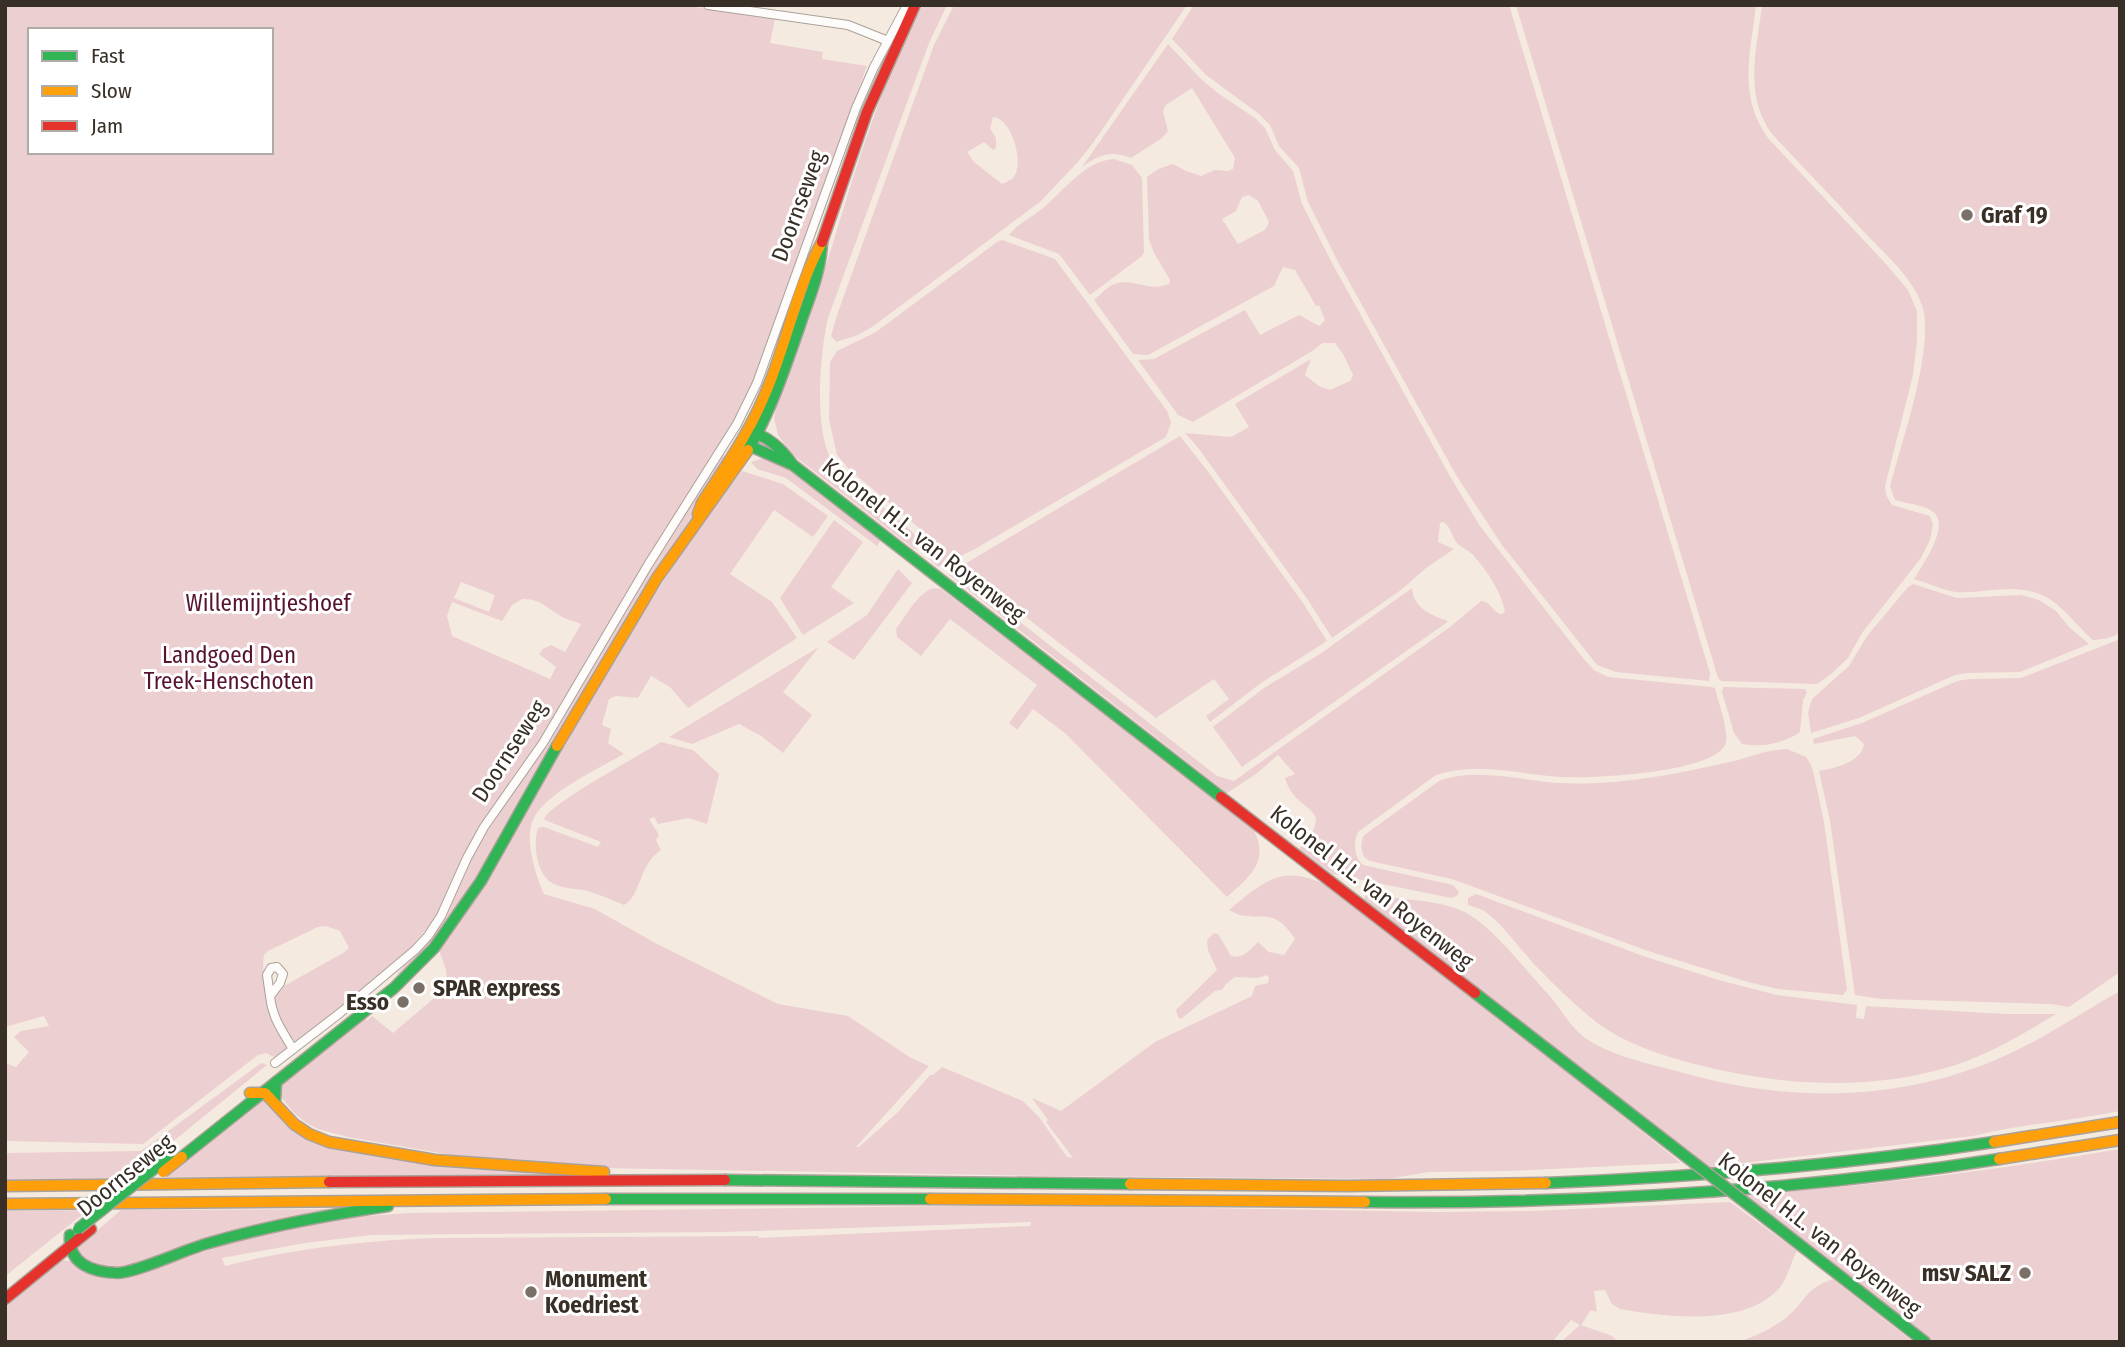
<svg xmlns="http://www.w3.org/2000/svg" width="2125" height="1347" font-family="'Fira Sans Condensed',sans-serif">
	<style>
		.green { fill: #eccfd1; fill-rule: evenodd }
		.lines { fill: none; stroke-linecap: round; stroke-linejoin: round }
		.street-casing { stroke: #aaa198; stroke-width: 10 }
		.fast-casing { stroke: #aaa198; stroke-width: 13 }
		.slow-casing { stroke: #aaa198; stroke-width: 13 }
		.jam-casing { stroke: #aaa198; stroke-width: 13 }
		.street { stroke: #fefcfa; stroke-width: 8 }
		.fast { stroke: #30b455; stroke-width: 10 }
		.slow { stroke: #ff9f0a; stroke-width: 10 }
		.jam { stroke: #e5322d; stroke-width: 10 }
		.fast-bridge-casing { stroke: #aaa198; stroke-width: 13; stroke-linecap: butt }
		.slow-bridge-casing { stroke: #aaa198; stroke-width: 13; stroke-linecap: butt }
		.fast-bridge { stroke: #30b455; stroke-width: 10 }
		.slow-bridge { stroke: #ff9f0a; stroke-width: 10 }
		.poi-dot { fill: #7a7067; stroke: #fff; stroke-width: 2.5 }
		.labels { text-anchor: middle; stroke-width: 6; stroke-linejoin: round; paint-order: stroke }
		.street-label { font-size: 23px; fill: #382f26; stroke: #fff }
		.poi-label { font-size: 23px; font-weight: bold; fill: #382f26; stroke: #fff; text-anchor: start }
		.park-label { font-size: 23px; fill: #57132f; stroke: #fff }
	</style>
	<rect width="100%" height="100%" fill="#f5eae0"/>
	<g class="green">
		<path d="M5 5H682L775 19 770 43 823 52 822 59 867 66 748 398 585 664 530 759 507 790 437 917 391 969 293 1044 280 1024 273 1001 275 996 284 986 343 953 349 948 340 931 326 926 318 927 268 951 264 955 263 963 265 986 274 1028 288 1048 276 1058 266 1053 258 1055 143 1144 5 1141V1063L16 1067 29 1052 14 1037 21 1031 49 1026 44 1016 5 1027ZM30 30H271V152H30ZM461 582 495 595 489 612 454 598ZM522 599C541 598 549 610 564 618 570 620 576 622 581 624L565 652 551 645 543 649 539 654 556 667 550 679 452 636 447 616 452 602 502 621 512 605Z"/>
		<path d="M923 5H947L929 43 828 318C820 352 812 439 836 466 858 492 890 509 914 534L919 544 917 549H914L792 454 778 435 774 418C781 382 802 342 813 307 846 205 872 99 923 5Z"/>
		<path d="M954 5H1187L1093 143 1077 163 1040 202 872 327 858 335 836 342 831 336 837 315 934 45ZM993 117C1012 118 1026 166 1012 179 1012 179 1003 184 1002 184L974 162 967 152 984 142 993 150 996 148V138L990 128Z"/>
		<polygon points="1194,5 1509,5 1710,673 1709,681 1616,672 1597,665 1502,545 1456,475 1337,260 1308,202 1299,168 1279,146 1270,125 1259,114 1206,75 1172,39"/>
		<path d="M1516 5H1756C1751 52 1737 95 1768 138L1886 264 1908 290 1917 311V341L1913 375 1885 486 1886 495 1892 505 1930 516 1933 525 1930 540 1921 558 1862 633 1848 658 1830 675 1817 684 1721 681 1718 678Z"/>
		<path d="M1762 5H2120V631C2114 639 2102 639 2093 640 2077 626 2061 604 2044 596 2016 582 1985 594 1956 592 1942 590 1928 583 1914 579 1922 566 1951 525 1933 512 1923 504 1907 504 1895 500L1890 486C1902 441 1931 358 1924 313 1918 282 1885 254 1864 232 1834 199 1803 167 1772 134 1743 95 1757 49 1762 5Z"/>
		<path d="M1168 44 1202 80 1219 94 1255 118 1265 128 1275 150 1293 171 1302 204 1332 263 1451 478 1480 526 1583 658 1594 670 1608 677 1711 687 1715 688 1716 692C1719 704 1730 734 1725 745 1712 773 1589 779 1560 777 1519 774 1476 762 1436 775L1358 832C1353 843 1354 857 1363 865L1453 885 1459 892 1457 896 1451 898 1333 874 1299 849C1340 803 1295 816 1285 778L1295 774 1278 755 1256 774 1227 793 948 574 950 572 969 582 1217 776 1234 781 1450 627 1481 601C1492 602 1493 613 1502 614L1505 612C1502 592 1485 568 1472 554 1468 550 1462 548 1458 544 1451 537 1452 527 1443 522L1440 523 1438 542 1454 549 1426 568 1401 590 1332 638 1308 600 1199 449 1185 433 1231 437 1249 427 1235 404 1311 359 1305 375 1319 386 1330 390 1350 381 1353 375 1343 354 1335 343H1322L1314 350 1193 422 1178 415 1138 360 1154 359 1245 310 1260 335 1299 315 1319 326 1325 320 1319 305 1316 306 1295 270 1283 267 1274 286 1148 355 1133 354 1094 300C1100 295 1106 288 1112 285 1133 276 1147 293 1169 284L1170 280 1153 251 1149 239 1147 177 1158 169 1173 164 1186 171 1201 176 1215 170 1228 171 1233 169 1235 158 1192 88 1166 105 1163 111 1168 131 1162 138 1131 158C1110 150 1099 155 1082 167ZM1249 195 1258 201 1269 222 1265 230 1238 244 1222 219 1236 211 1242 197Z"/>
		<path d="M1114 159 1132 165 1142 178 1144 252 1142 256 1090 295 1059 254 1009 235C1016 225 1032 217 1043 208 1064 191 1084 161 1114 159Z"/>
		<polygon points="1002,240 1055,259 1167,411 1171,422 1166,437 975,549 938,567 929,559 925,541 918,527 850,470 837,455 829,420 830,362 837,351 876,332 997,242"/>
		<polygon points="1180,436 1209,473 1303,603 1327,641 1261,683 1210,722 1206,716 1229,699 1214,679 1156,718 974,577 958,568"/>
		<polygon points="722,454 728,457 455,913 415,962 396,975 441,922 476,848 517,787"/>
		<polygon points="763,458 783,466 881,540 877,546 786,478 757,469 751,462"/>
		<path d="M742 471 783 484 828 516 813 537 774 510 730 574 772 602 797 638 688 708 670 687 651 676 638 698 616 696 609 699 602 725 611 729 608 743 624 754C598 769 545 793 533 820 524 839 536 877 544 894L595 909 657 944 778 1004 848 1016 911 1058 929 1066 856 1147H859L898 1112 930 1075H933L942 1067 1023 1101 1039 1117 1067 1157 1073 1158 1046 1122 1048 1120 1032 1098 1061 1111 1155 1042 1252 996 1255 986 1268 983 1269 978 1267 975 1257 978 1235 977 1226 984 1222 990 1215 991 1181 1019 1178 1017 1176 1010 1217 970 1208 950 1207 940 1214 933 1218 934 1231 956C1243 959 1249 951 1258 942L1269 952 1284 955 1295 939C1271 901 1257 927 1229 910 1264 881 1282 863 1328 886L1507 1024 1681 1163 1508 1171 1429 1172 1387 1179 1050 1176 603 1168 451 1155 348 1137 318 1129 305 1122 293 1112 274 1088 365 1016 367 1021 372 1016 393 1033 447 987 446 970 439 950C482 881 526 812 567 742 621 650 674 555 742 471Z"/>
		<polygon points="834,520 863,542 831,587 854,603 803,635 780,598"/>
		<polygon points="898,569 912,583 854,660 827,642 867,615"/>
		<polygon points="1913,584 1957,598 2021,595 2039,600 2056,611 2069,627 2089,644 2020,672 1968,673 1955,675 1859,718 1811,733 1808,712 1812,699 1849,666 1867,636 1908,587"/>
		<path d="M933 588 941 589 1252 827C1271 860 1251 876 1227 897L1066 734 1033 709 1017 730 1009 723 1037 685 950 619 921 656 897 637 896 629C906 616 917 594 933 588Z"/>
		<path d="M1412 588C1413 608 1431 615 1448 621L1446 623 1242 767 1213 727 1264 688 1320 654Z"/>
		<path d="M2120 639V972L2069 1007 2051 1004 1882 999 1855 995 1830 821 1819 771C1835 768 1862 762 1864 744L1855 736 1814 744 1813 739 1862 723 1957 681 1969 679 2021 678Z"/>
		<polygon points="819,647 783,692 812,715 783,753 761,736 739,724 692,744 669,737"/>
		<path d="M1723 687 1805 689 1807 693 1803 700 1800 732C1785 743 1760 748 1742 744L1734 733 1722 692Z"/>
		<path d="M661 742 693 750 719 774 707 824 689 818 658 824 654 817 649 819 659 835 656 840 661 850C638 865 642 895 624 905 612 900 601 895 588 891 576 888 559 889 549 881 536 870 533 843 538 828L544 827 598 847 601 842 547 821 544 819C549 804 642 754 661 742Z"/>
		<path d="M1787 749 1806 757 1811 765 1814 775 1824 822 1847 990 1843 995 1778 989 1748 982 1648 951 1452 879 1370 861 1364 857 1361 847 1363 836 1439 781C1479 767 1521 781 1561 783 1616 786 1671 775 1725 763 1747 759 1763 750 1787 749Z"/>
		<path d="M1476 894 1646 957 1722 981 1777 995 1857 1005 1856 1018 1864 1019 1866 1006 2005 1014H2056C2025 1033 1991 1053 1956 1065 1871 1092 1780 1086 1694 1064 1660 1055 1624 1043 1596 1022 1574 1004 1554 985 1534 964 1519 948 1505 927 1487 913 1482 909 1474 907 1468 905V898Z"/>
		<path d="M1366 895C1396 899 1432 899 1460 910 1490 922 1525 970 1548 994 1560 1007 1570 1027 1585 1038 1611 1056 1654 1065 1684 1073 1796 1105 1915 1101 2019 1049 2054 1032 2086 1010 2120 991V1111C2071 1121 2022 1124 1973 1136L1709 1167 1366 901 1364 898Z"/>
		<polygon points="261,1063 267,1065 128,1178 5,1180 5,1153 141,1151"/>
		<polygon points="264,1096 296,1130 434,1164 555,1176 161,1177"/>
		<path d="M2120 1149V1342H1934L1746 1195C1871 1186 1996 1170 2120 1149Z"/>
		<path d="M1730 1202 1797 1251C1791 1262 1788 1276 1781 1286 1747 1328 1666 1317 1620 1309L1612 1304 1605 1290 1594 1291 1597 1312 1591 1310 1581 1325 1612 1336 1618 1342H1561L1580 1325 1571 1320 1552 1342H5V1303L57 1260 70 1261 96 1277 116 1280 225 1245 289 1228 354 1217 408 1213 1036 1205 1435 1212 1531 1211ZM1031 1222 1030 1226 759 1238V1236L433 1238C362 1241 295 1248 225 1266L222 1258 305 1243 371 1235 723 1232Z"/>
		<polygon points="344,1209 109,1271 81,1256 77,1248 121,1210"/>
		<polygon points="88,1210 14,1269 5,1277 5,1211"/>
		<path d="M1833 1279 1913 1342H1738C1755 1337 1773 1328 1787 1317 1808 1299 1803 1290 1833 1279Z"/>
	</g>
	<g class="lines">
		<g class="street-casing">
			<g id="street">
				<polyline points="708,5 848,25 888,41"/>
				<path d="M270 996 267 975 271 968 277 967 283 974 280 983 270 996C272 1017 282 1031 293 1049"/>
				<polyline points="275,1063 340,1013 415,950 428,936 441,916 467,858 484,827 543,743 648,565 737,424 757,383 856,108 874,67 907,5"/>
			</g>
		</g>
		<g class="fast-casing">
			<g id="fast">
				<path d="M748 450C771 411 785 368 800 325 809 298 821 272 822 242"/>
				<path d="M793 465 750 446 748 431C768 436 781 448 793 465L1221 797"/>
				<polyline points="1475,993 1671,1145"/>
				<polyline points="275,1103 276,1082"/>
				<polyline points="182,1157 394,988 434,948 481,881 557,746"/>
				<polyline points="725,1180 1130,1184"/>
				<path d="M1546 1183C1696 1177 1846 1165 1994 1142"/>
				<polyline points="606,1199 930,1199"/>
				<path d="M1365 1202C1576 1204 1790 1192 1999 1159"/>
				<polyline points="1768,1220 1925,1342"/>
				<path d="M70 1235C68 1264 92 1272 117 1273 136 1273 186 1249 209 1243 268 1226 327 1215 388 1206"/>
			</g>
		</g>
		<g class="slow-casing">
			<g id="slow">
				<path d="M698 514 702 503C725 467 750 432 766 392 787 343 796 289 822 242"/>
				<polyline points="557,746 657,578 748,450"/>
				<polyline points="250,1093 265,1093 294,1124 309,1134 329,1142 435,1160 604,1172"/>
				<polyline points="1994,1142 2120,1122"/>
				<polyline points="1999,1159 2120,1140"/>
				<polyline points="1130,1184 1348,1186 1546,1183"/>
				<polyline points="5,1186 329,1182"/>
				<polyline points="930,1199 1365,1202"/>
				<polyline points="5,1204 606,1199"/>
			</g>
		</g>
		<g class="jam-casing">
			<g id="jam">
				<polyline points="822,242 867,112 915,5"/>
				<polyline points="1221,797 1475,993"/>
				<polyline points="329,1182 725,1180"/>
				<polyline points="5,1299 91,1229"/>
			</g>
		</g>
		<use href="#street" class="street"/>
		<use href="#fast" class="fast"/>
		<use href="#slow" class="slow"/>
		<use href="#jam" class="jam"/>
		<g class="fast-bridge-casing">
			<g id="fast-bridge">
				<polyline points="1671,1145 1768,1220"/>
				<polyline points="78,1229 169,1157"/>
			</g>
		</g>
		<g class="slow-bridge-casing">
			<polyline id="slow-bridge" points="163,1172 182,1157"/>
		</g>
		<use href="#fast-bridge" class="fast-bridge"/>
		<use href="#slow-bridge" class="slow-bridge"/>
	</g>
	<g class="poi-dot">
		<circle cx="1967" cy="215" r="7"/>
		<circle cx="419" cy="988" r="7"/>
		<circle cx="403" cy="1002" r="7"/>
		<circle cx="2025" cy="1273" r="7"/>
		<circle cx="531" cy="1292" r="7"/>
	</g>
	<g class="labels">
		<g class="street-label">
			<text transform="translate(798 206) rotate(-70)" y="8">Doornseweg</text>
			<text transform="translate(924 540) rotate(38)" y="8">Kolonel H.L. van Royenweg</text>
			<text transform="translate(509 751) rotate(-57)" y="8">Doornseweg</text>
			<text transform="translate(1372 887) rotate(38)" y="8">Kolonel H.L. van Royenweg</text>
			<text transform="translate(125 1175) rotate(-39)" y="8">Doornseweg</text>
			<text transform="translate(1820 1234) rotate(38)" y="8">Kolonel H.L. van Royenweg</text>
		</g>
		<g class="poi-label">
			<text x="1981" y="223">Graf 19</text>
			<text x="433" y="996">SPAR express</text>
			<text x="389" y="1010" text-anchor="end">Esso</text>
			<text x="2011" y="1281" text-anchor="end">msv SALZ</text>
			<text x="545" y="1287">Monument<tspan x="545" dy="26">Koedriest</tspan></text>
		</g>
		<g class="park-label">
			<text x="268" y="611">Willemijntjeshoef</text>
			<text x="229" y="663">Landgoed Den<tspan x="229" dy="26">Treek-Henschoten</tspan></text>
		</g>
	</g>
	<rect width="2125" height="1347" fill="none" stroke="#382f26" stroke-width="14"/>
	<rect x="28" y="28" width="245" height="126" fill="#ffffff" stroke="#afaca8" stroke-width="2"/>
	<rect x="42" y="51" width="35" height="10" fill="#30b455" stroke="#afaca8" stroke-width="2"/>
	<text x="91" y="63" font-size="21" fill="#382f26">Fast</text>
	<rect x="42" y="86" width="35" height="10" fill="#ff9f0a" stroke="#afaca8" stroke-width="2"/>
	<text x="91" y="98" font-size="21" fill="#382f26">Slow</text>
	<rect x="42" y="121" width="35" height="10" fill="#e5322d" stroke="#afaca8" stroke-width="2"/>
	<text x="91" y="133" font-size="21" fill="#382f26">Jam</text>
</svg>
